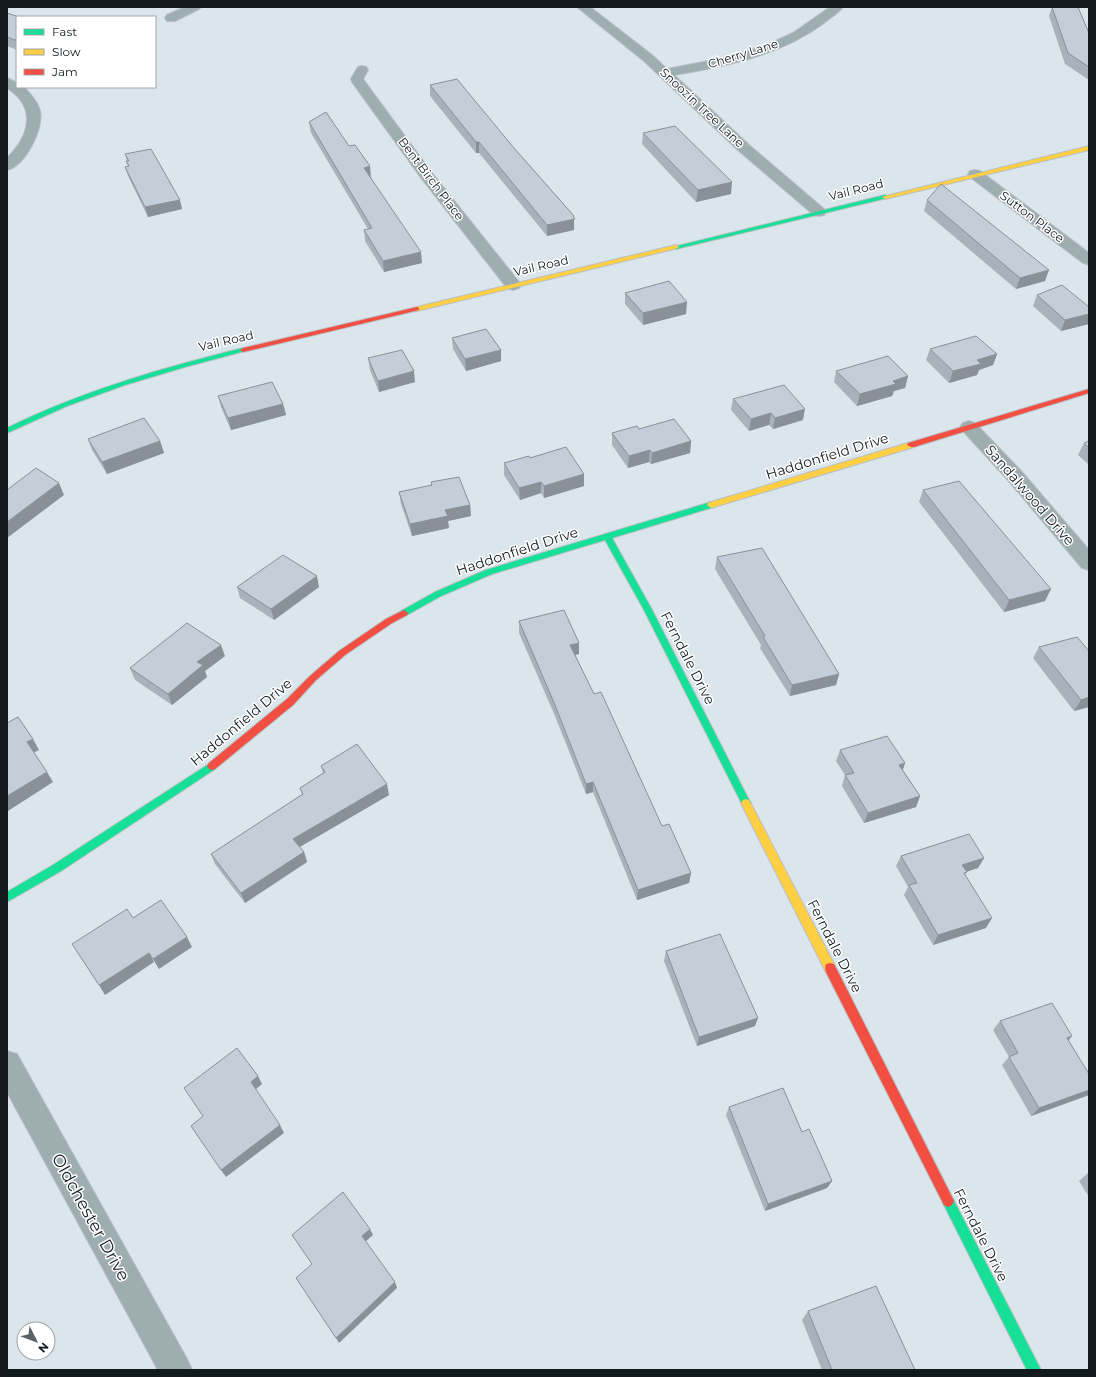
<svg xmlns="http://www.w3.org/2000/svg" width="1096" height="1377" font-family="Montserrat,sans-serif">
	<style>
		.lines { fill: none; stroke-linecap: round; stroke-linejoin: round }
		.street-casing { stroke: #b8c0c5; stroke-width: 2 }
		.fast-casing { stroke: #b8c0c5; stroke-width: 2 }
		.slow-casing { stroke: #b8c0c5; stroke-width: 2 }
		.jam-casing { stroke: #b8c0c5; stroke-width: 2 }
		.street { fill: #9eadb0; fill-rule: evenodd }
		.fast { fill: #16e098; fill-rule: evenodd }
		.slow { fill: #ffcf43; fill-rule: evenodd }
		.jam { fill: #f24e42; fill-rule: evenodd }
		.wall { fill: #a9b1ba }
		.shaded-wall { fill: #899097 }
		.building { fill: #c4ced8; stroke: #899097 }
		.labels { text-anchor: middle; stroke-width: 3; stroke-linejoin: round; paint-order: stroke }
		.far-street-label { font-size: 12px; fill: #121a1e; stroke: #fff }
		.street-label { font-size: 14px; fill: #121a1e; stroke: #fff }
		.near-street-label { font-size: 17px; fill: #121a1e; stroke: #fff }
	</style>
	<rect width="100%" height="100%" fill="#dae6ec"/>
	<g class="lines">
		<g class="street-casing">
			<g id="street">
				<polygon points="185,7 201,7 199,9 175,21 167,21 165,18 167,15"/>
				<path d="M577 7H590L652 55 667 69 724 58 764 46 793 33 830 7H843C838 13 830 18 824 23 779 56 727 66 674 75L749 145 824 209 826 212 824 215 819 216 814 215 739 151 644 61Z"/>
				<polygon points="362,66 366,67 368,70 363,79 432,173 519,282 521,285 519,288 513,290 507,288 422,179 352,82 351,79 358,67"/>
				<path d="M7 78 17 83V87L25 88C31 95 38 102 40 111 44 129 25 166 7 170V158C30 136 37 107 7 88Z"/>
				<polygon points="975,170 980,171 1089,253 1089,265 1083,263 970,177 968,174 970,171"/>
				<polygon points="969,421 975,423 1022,472 1089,550 1089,570 1082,568 1008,480 963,431 960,427 963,423"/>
				<polygon points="7,1051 17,1054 187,1359 192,1370 158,1370 7,1092"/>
			</g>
		</g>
		<g class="fast-casing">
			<g id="fast">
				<polygon points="885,195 888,197 887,198 676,249 673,247"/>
				<path d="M243 348 246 350 245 351 185 367 125 385 67 406 7 433V428C82 391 162 368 243 348Z"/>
				<polygon points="711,502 714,503 715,505 714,507 612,538 651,608 749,800 751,803 749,806 746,807 743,806 643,608 605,540 492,574 441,596 407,615 404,616 400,613 401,611 435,592 486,570"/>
				<polygon points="212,762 215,763 217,766 215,769 61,871 7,902 7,892 53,865"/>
				<polygon points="948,1195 952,1197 1041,1370 1027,1370 944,1205 942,1201 944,1197"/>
			</g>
		</g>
		<g class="slow-casing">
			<g id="slow">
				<polygon points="1089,146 1089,150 885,199 882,197"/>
				<polygon points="676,245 679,247 678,248 417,311 414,309 417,307"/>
				<polygon points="908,443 911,443 915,445 914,447 714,507 711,508 707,505 708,503"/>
				<polygon points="746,799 749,800 834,964 835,968 834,972 830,973 826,972 741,803 743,800"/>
			</g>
		</g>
		<g class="jam-casing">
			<g id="jam">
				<polygon points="417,307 419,308 419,310 243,352 240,350 243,348"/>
				<polygon points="1089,389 1089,393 914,447 911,447 907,445 908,443"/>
				<polygon points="404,610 408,613 407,615 392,623 345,655 316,680 293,705 215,769 212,770 209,769 207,766 209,763 287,699 310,676 339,651 386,619"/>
				<polygon points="830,963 834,964 952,1197 954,1201 952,1205 948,1207 944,1205 826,972 825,968 826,964"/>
			</g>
		</g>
		<use href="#street" class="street"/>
		<use href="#fast" class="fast"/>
		<use href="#slow" class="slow"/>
		<use href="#jam" class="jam"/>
	</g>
	<g class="wall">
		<polygon points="1052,7 1078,7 1089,33 1089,80 1065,64 1049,16"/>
		<polygon points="7,13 17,17 17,50 7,46"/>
		<polygon points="430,85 514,148 574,216 574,230 547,236 479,153 476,153 430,96"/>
		<polygon points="309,122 371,178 422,263 384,272 365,241 364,230 368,229 311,133"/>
		<polygon points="643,133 731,194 696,202 642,144"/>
		<polygon points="125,154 182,209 148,217 128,176 125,167 128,166 126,161 127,161"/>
		<polygon points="927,200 1045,281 1016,289 924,211"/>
		<polygon points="625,293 686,314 643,325 625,304"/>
		<polygon points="1037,295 1089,307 1089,324 1061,331 1033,306"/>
		<polygon points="452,338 501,361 466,371 453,349"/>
		<polygon points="930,349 997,354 993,365 979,370 977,375 949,383 926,360"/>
		<polygon points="368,358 415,382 379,392 370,370"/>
		<polygon points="836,371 908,376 905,388 894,391 892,396 857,406 834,382"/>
		<polygon points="218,396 283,404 286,415 231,430 221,407"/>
		<polygon points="733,399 803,420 773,429 769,425 749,431 731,410"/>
		<polygon points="639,429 691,441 690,453 651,464 649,462 628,468 612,445 612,433"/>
		<polygon points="88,439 160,441 164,453 107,474 92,450"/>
		<polygon points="1089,441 1089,465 1078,455 1084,443"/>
		<polygon points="530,458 584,486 544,498 541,493 520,500 504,475 504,463"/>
		<polygon points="431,482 470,505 471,516 448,521 449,528 412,536 401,504 399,492 431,486"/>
		<polygon points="923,490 1045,601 1004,612 919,502"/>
		<polygon points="717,557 839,674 836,685 790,696 760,648 761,645 715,569"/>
		<polygon points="237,587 319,587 274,620 240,598"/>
		<polygon points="519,621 579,643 579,654 575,655 594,694 662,826 691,873 689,883 637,900 593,792 586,794 555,716 519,633"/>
		<polygon points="1039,647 1089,651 1089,707 1074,711 1033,658"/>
		<polygon points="225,656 205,671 207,677 172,705 135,680 130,668"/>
		<polygon points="840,750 905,763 903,770 920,796 916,807 864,823 842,786 845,775 836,761"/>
		<polygon points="321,766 389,795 300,847 304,852 307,862 245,903 215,864 211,854 302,795 300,788 323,773"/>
		<polygon points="901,856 984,858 978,868 966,872 965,876 986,928 933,945 904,895 908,887 896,866"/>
		<polygon points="666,951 755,1026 697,1046 664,961"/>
		<polygon points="1000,1021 1068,1041 1089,1074 1089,1095 1031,1116 1002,1065 1009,1057 993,1030"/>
		<polygon points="729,1107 802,1132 832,1181 827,1188 765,1211 726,1115"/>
		<polygon points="1088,1173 1089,1173 1089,1197 1079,1181"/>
		<polygon points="808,1311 915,1370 822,1370 802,1320"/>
	</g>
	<g class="shaded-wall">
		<polygon points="17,39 17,45 15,40"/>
		<rect x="476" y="142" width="3" height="11"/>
		<polygon points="370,166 371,178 364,168"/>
		<polygon points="732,182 731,194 696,202 698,190"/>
		<polygon points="180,200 182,209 148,217 145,207"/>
		<polygon points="574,216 574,230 547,236 547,225"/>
		<polygon points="421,252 422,263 384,272 383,261"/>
		<polygon points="1049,270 1045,281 1016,289 1020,278"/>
		<polygon points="687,302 686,314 643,325 643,313"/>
		<polygon points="1089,314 1089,324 1061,331 1065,320"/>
		<polygon points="501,350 501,361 466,371 465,359"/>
		<polygon points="997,354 993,365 979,370 977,375 949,383 953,371 977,360"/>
		<polygon points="414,371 415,382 379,392 378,381"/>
		<polygon points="908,376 905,388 894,391 892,396 857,406 860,394 893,381"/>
		<polygon points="283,404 286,415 231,430 228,418"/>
		<polygon points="805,409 803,420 773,429 775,418"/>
		<polygon points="771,413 769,425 749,431 751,419"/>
		<polygon points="160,441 164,453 107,474 102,462"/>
		<polygon points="691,441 690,453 651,464 652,453"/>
		<polygon points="650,450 649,462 628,468 629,456"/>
		<polygon points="584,474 584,486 544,498 544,486"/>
		<polygon points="541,482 541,493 520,500 519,488"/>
		<polygon points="59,483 64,495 7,538 7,522"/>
		<polygon points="470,505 471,516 448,521 449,528 412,536 410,524 445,510"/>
		<polygon points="317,576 319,587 274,620 271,609"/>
		<polygon points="1051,589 1045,601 1004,612 1009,600"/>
		<polygon points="579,643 579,654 570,656 570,645"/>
		<polygon points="221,645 225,656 205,671 207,677 172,705 168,694 197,662"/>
		<polygon points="839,674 836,685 790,696 792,685"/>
		<polygon points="1089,697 1089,707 1074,711 1081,700"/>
		<polygon points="33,739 39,750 33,753 27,742"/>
		<polygon points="905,763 901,774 899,765"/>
		<polygon points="47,772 53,782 8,811 7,810 7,796"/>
		<polygon points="593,782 593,792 586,794 586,784"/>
		<polygon points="387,784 389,795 296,849 293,839"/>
		<polygon points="920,796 916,807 864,823 868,813"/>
		<polygon points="304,852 307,862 245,903 241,893"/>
		<polygon points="984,858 978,868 956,875 962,865"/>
		<polygon points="691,873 689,883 637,900 638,890"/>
		<polygon points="992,918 986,928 933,945 938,935"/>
		<polygon points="187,937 192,947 159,969 153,959"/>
		<polygon points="149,953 154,962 105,995 99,985"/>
		<polygon points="758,1018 755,1026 697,1046 699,1037"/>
		<polygon points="1072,1036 1065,1045 1067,1038"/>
		<polygon points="258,1076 262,1084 255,1090 251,1082"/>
		<polygon points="1089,1090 1089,1095 1031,1116 1039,1108"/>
		<polygon points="280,1125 284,1133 226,1177 221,1170"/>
		<polygon points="832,1181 827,1188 765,1211 768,1204"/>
		<polygon points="370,1229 373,1235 365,1242 362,1236"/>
		<polygon points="395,1282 397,1288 339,1343 336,1338"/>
	</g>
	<g class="building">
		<polygon points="1052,7 1078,7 1089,33 1089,67 1068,53"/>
		<polygon points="7,13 19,17 17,17 17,39 15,40 7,37"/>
		<polygon points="457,79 514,148 574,216 573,216 575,219 547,225 479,142 476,142 430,85"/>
		<polygon points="326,112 349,146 355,145 370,166 364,168 421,252 383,261 364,230 372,228 309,122"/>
		<polygon points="675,126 732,182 698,190 643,133"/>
		<polygon points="151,149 180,200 145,207 125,167 129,166 126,161 129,161 125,154"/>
		<polygon points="941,184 1049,270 1020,278 927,200"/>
		<polygon points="669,281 687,302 643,313 625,293"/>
		<polygon points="1062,285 1089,307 1089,314 1065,320 1037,295"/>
		<polygon points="486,329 501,350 465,359 452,338"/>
		<polygon points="976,336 997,354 977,360 981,364 953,371 930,349"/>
		<polygon points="402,350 414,371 378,381 368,358"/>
		<polygon points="888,356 908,376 893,381 896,384 860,394 836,371"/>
		<polygon points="272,382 283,404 228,418 218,396"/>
		<polygon points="784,385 805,409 775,418 771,413 751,419 733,399"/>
		<polygon points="144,418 160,441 102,462 88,439"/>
		<polygon points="674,419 691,441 652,453 650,450 629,456 612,433 637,426 639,429"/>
		<polygon points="1089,441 1089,448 1084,443"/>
		<polygon points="566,447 584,474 544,486 541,482 519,488 504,463 529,456 530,458"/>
		<polygon points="36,468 59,483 7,522 7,490"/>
		<polygon points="459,477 470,505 445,510 448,516 410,524 399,492 432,485 431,482"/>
		<polygon points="959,481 1051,589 1009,600 923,490"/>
		<polygon points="762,548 839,674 792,685 763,637 765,636 717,557"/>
		<polygon points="283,555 317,576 271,609 237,587"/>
		<polygon points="564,610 579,643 570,645 594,694 601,692 662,826 669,824 691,873 638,890 593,782 586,784 555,705 519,621"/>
		<polygon points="187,623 221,645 197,662 203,665 168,694 130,668"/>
		<polygon points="1077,637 1089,651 1089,697 1081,700 1039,647"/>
		<polygon points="18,717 33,739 27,742 47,772 7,796 7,723"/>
		<polygon points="887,736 905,763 899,765 920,796 868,813 845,775 854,773 840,750"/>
		<polygon points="357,744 387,784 293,839 304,852 241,893 211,854 303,794 300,788 325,772 321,766"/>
		<polygon points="969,834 984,858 962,865 967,872 964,873 992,918 938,935 909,885 917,883 901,856"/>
		<polygon points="161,900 187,937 153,959 149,953 99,985 72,944 127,909 133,918"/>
		<polygon points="720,934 758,1018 699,1037 666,951"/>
		<polygon points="1052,1003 1072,1036 1067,1038 1089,1074 1089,1090 1039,1108 1009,1057 1018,1053 1000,1021"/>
		<polygon points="237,1048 258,1076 251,1082 280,1125 221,1170 191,1126 203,1116 184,1088"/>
		<polygon points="783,1088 802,1132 809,1129 832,1181 768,1204 729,1107"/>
		<polygon points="343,1192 370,1229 362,1236 395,1282 336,1338 296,1278 312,1264 292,1235"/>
		<polygon points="876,1286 915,1370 832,1370 808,1311"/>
	</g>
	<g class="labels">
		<g class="far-street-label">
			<text transform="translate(743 54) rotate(-17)" y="4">Cherry Lane</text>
			<text transform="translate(702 108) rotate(43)" y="4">Snoozin Tree Lane</text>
			<text transform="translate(431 179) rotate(53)" y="4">Bent Birch Place</text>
			<text transform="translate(856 190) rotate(-14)" y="4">Vail Road</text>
			<text transform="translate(1032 217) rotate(37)" y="4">Sutton Place</text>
			<text transform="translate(541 266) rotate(-13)" y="4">Vail Road</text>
			<text transform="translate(226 341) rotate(-13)" y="4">Vail Road</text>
		</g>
		<g class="street-label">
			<text transform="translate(827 456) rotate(-17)" y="5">Haddonfield Drive</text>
			<text transform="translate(1030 495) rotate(49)" y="5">Sandalwood Drive</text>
			<text transform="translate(517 551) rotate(-18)" y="5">Haddonfield Drive</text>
			<text transform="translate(688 658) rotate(63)" y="5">Ferndale Drive</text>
			<text transform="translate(241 722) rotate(-40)" y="5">Haddonfield Drive</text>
			<text transform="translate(835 946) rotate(63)" y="5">Ferndale Drive</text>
			<text transform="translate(981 1235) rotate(63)" y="5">Ferndale Drive</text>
		</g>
		<g class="near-street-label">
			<text transform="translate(91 1217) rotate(61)" y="6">Oldchester Drive</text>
		</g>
	</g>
	<rect width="1096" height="1377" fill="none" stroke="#121a1e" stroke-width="16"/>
	<rect x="16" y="16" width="140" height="72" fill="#ffffff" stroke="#a0a3a5"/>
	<rect x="24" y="29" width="20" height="6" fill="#16e098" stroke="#a0a3a5"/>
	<text x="52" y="36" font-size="12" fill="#121a1e">Fast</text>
	<rect x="24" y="49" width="20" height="6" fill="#ffcf43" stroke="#a0a3a5"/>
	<text x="52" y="56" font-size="12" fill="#121a1e">Slow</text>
	<rect x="24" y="69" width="20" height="6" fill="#f24e42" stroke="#a0a3a5"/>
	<text x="52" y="76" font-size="12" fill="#121a1e">Jam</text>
	<g transform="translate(36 1341) rotate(132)"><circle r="19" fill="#ffffff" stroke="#a0a3a5"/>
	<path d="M0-3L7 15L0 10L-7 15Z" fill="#586166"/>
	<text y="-6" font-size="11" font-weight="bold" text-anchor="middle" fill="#121a1e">N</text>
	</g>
</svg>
